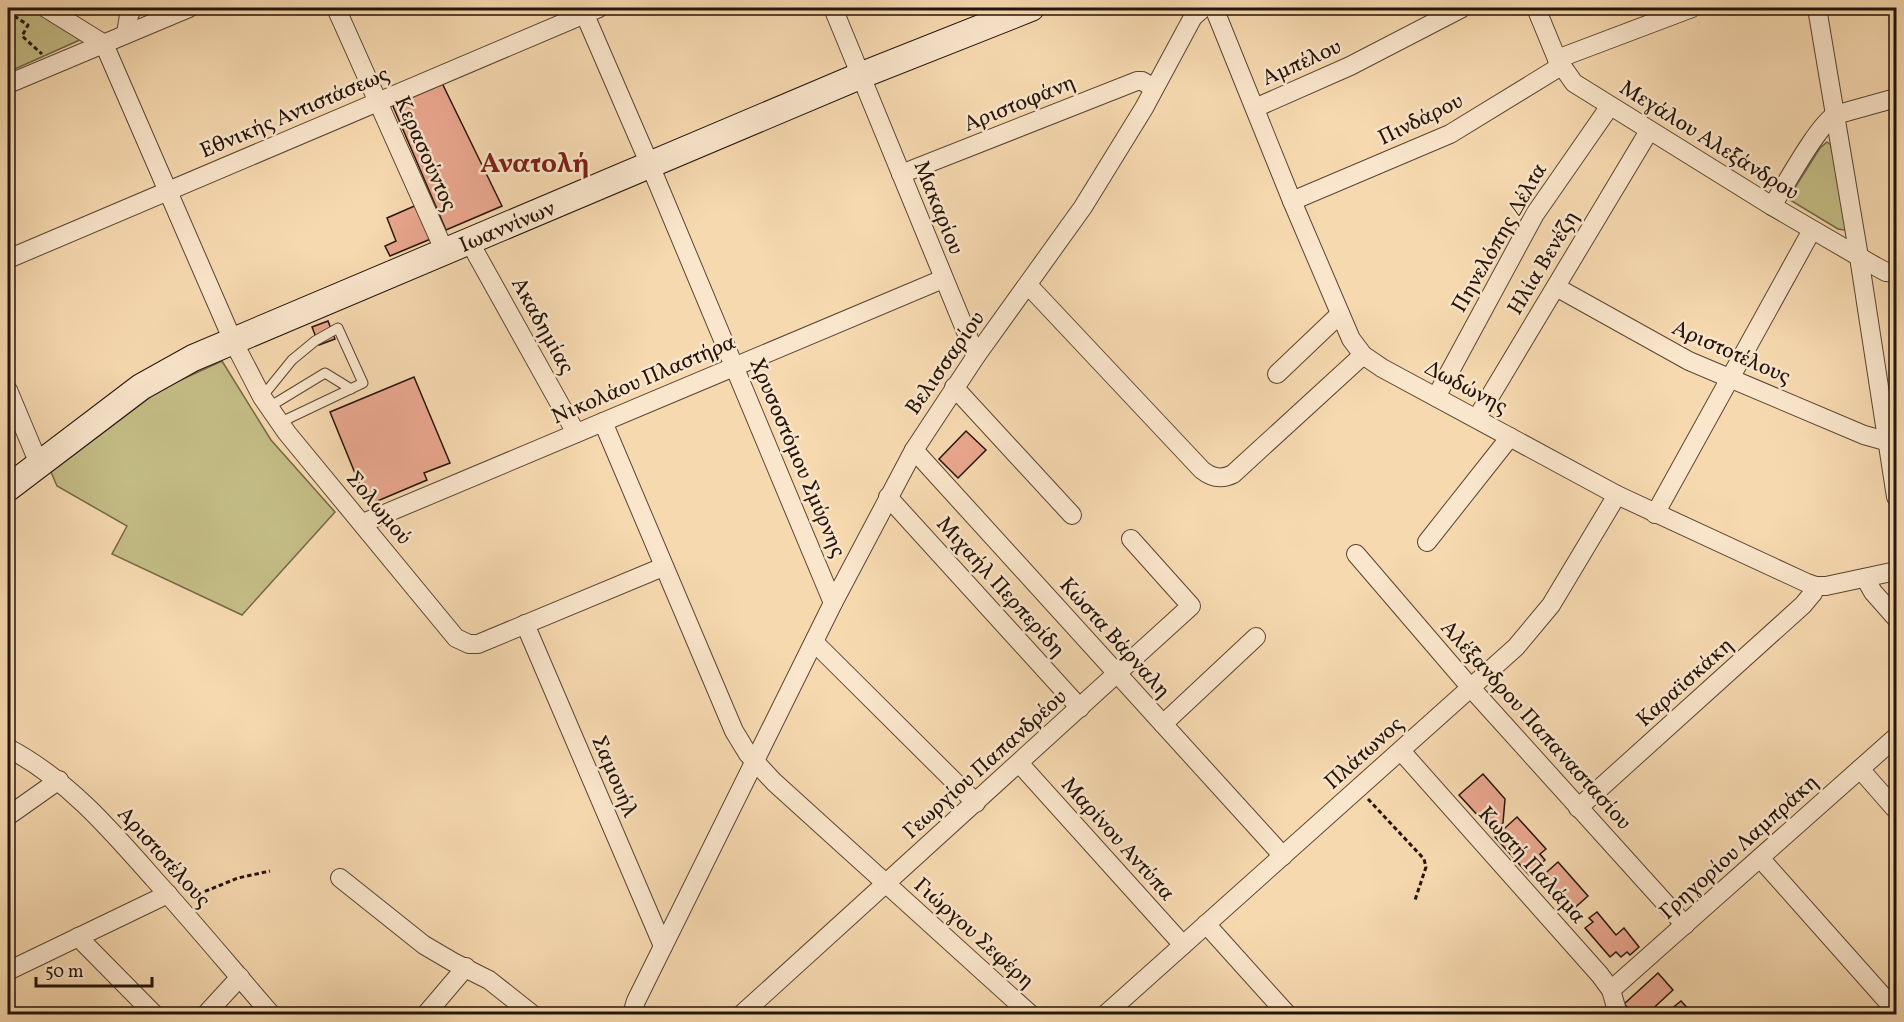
<svg xmlns="http://www.w3.org/2000/svg" width="1904" height="1022" font-family="Vollkorn,serif">
	<style>
		.green { fill: #c4bd86; stroke: #746848; stroke-width: 1.5 }
		.building { fill: #eaa78f; stroke: #241409; stroke-width: 1.5 }
		.lines { fill: none; stroke-linecap: round; stroke-linejoin: round }
		.service-casing { stroke: #594533; stroke-width: 11 }
		.minor-casing { stroke: #594533; stroke-width: 20 }
		.secondary-casing { stroke: #241409; stroke-width: 28 }
		.path { stroke: #241409; stroke-width: 3; stroke-dasharray: 4.5 3; stroke-linecap: butt }
		.service { stroke: #fae6cc; stroke-width: 9 }
		.minor { stroke: #fae6cc; stroke-width: 18 }
		.secondary { stroke: #fae6cc; stroke-width: 26 }
		.labels { text-anchor: middle; stroke-width: 5; stroke-linejoin: round; paint-order: stroke }
		.street-label { font-size: 22px; fill: #241409; stroke: #fae6cc }
		.district-label { font-size: 28px; font-weight: bold; fill: #7a1f14; stroke: #fae6cc }
	</style>
	<rect width="100%" height="100%" fill="#f7d9b0"/>
	<filter id="stains"><feTurbulence type="fractalNoise" baseFrequency=".00333" numOctaves="4"/><feColorMatrix values="0 0 0 0 .2 0 0 0 0 .09 0 0 0 0 .02 0 0 0 .5 -.17"/></filter>
	<radialGradient id="worn" r=".72"><stop offset=".6" stop-color="#630" stop-opacity="0"/><stop offset="1" stop-color="#630" stop-opacity=".3"/></radialGradient>
	<g class="green">
		<polygon points="8,8 35,8 82,39 8,72"/>
		<polygon points="1827,142 1831,145 1846,228 1844,230 1838,229 1790,200 1789,197 1820,148"/>
		<polygon points="222,361 271,440 335,512 242,615 112,554 127,526 57,486 51,472 161,389"/>
	</g>
	<g class="building">
		<polygon points="442,83 502,206 446,230 392,104"/>
		<polygon points="419,204 433,238 390,256 385,246 396,241 387,218"/>
		<polygon points="328,321 335,339 319,345 312,327"/>
		<polygon points="414,377 450,463 424,473 427,480 368,505 330,412"/>
		<polygon points="966,431 986,450 958,478 939,459"/>
		<polygon points="1483,774 1505,799 1503,823 1493,832 1459,795"/>
		<polygon points="1517,817 1546,849 1540,854 1545,860 1529,875 1495,837"/>
		<polygon points="1558,862 1588,896 1569,913 1539,879"/>
		<polygon points="1597,912 1616,935 1624,928 1639,947 1630,955 1627,952 1621,957 1616,952 1610,957 1585,928 1593,922 1589,918"/>
		<polygon points="1658,973 1673,990 1647,1014 1635,1014 1624,1004"/>
		<polygon points="1681,1001 1693,1014 1665,1014"/>
	</g>
	<g class="lines">
		<g class="service-casing">
			<g id="service">
				<polyline points="262,397 292,360 315,341 338,328 363,383 279,423"/>
				<polyline points="269,407 325,373 351,389"/>
			</g>
		</g>
		<g class="minor-casing">
			<g id="minor">
				<polyline points="46,8 104,44 233,341 262,397 287,433 456,638 469,644 478,644 663,567"/>
				<polyline points="336,8 445,252"/>
				<polyline points="582,8 650,165 833,603"/>
				<polyline points="833,8 976,356"/>
				<polyline points="1214,8 1292,201 1351,339 1363,355 1382,368 1617,495 1807,583 1816,586 1826,586 1896,571"/>
				<polyline points="1536,8 1557,59 1574,83 1772,206 1875,266 1886,272 1896,273"/>
				<polyline points="1817,8 1859,257 1896,497"/>
				<polyline points="126,34 129,15 133,8"/>
				<polyline points="1557,59 1692,8"/>
				<polyline points="8,84 189,8"/>
				<polyline points="1255,108 1350,66 1462,8"/>
				<polyline points="901,174 1137,81 1142,81 1154,88"/>
				<polyline points="1292,201 1450,134 1561,66"/>
				<path d="M1772 206C1785 186 1817 126 1835 115L1896 98"/>
				<polyline points="469,241 576,433"/>
				<polyline points="8,259 599,8"/>
				<path d="M1028 285 1202 470C1212 478 1221 480 1233 474L1363 355"/>
				<polyline points="1556,287 1689,361 1864,435 1882,440 1896,439"/>
				<polyline points="1277,374 1340,314"/>
				<polyline points="954,387 1072,515"/>
				<polyline points="8,390 39,464"/>
				<polyline points="1436,397 1535,214 1610,106"/>
				<polyline points="1477,418 1649,131"/>
				<polyline points="603,422 734,731 748,754 774,782 1030,1014"/>
				<polyline points="914,450 1283,856"/>
				<polyline points="888,497 1080,708"/>
				<polyline points="1655,514 1812,230"/>
				<polyline points="363,523 943,279"/>
				<polyline points="1427,542 1510,437"/>
				<polyline points="1356,554 1471,688 1685,925"/>
				<polyline points="1865,578 1873,592 1896,618"/>
				<polyline points="525,624 663,946"/>
				<polyline points="815,643 976,803"/>
				<polyline points="1163,724 1256,637"/>
				<path d="M8 748C67 779 110 829 154 879 194 923 232 969 271 1014"/>
				<polyline points="1401,751 1600,975 1611,990 1618,1014"/>
				<polyline points="1019,763 1183,945"/>
				<polyline points="1860,769 1896,810"/>
				<polyline points="1578,808 1803,605 1813,593 1816,586"/>
				<polyline points="8,816 59,780"/>
				<polyline points="1760,858 1896,1011"/>
				<polyline points="340,878 424,945 453,962 489,980 532,1014"/>
				<polyline points="1206,924 1287,1014"/>
				<polyline points="78,937 154,1014"/>
				<polyline points="8,971 168,894"/>
				<polyline points="1611,990 1896,737"/>
				<polyline points="206,1014 240,977"/>
				<polyline points="426,1014 466,967"/>
				<polyline points="632,1014 636,1001 833,603 914,450 976,356 1083,207 1144,108 1193,17 1203,8"/>
				<polyline points="742,1014 1191,606 1131,539"/>
				<polyline points="1106,1014 1516,647 1551,605 1617,495"/>
			</g>
		</g>
		<g class="secondary-casing">
			<g id="secondary">
				<path id="s1" d="M8 488 141 387 193 358 862 75 1031 8"/>
			</g>
		</g>
		<g class="path">
			<polyline points="8,12 28,25 22,36 42,54"/>
			<polyline points="1368,799 1424,859 1426,867 1415,900"/>
			<polyline points="191,897 238,878 270,871"/>
		</g>
		<use href="#service" class="service"/>
		<use href="#minor" class="minor"/>
		<use href="#secondary" class="secondary"/>
	</g>
	<g class="labels">
		<g class="street-label">
			<text transform="translate(1301 61) rotate(-24)" y="8">Αμπέλου</text>
			<text transform="translate(1019 102) rotate(-22)" y="8">Αριστοφάνη</text>
			<text transform="translate(294 111) rotate(-23)" y="8">Εθνικής Αντιστάσεως</text>
			<text transform="translate(1420 118) rotate(-26)" y="8">Πινδάρου</text>
			<text transform="translate(1710 139) rotate(32)" y="8">Μεγάλου Αλεξάνδρου</text>
			<text transform="translate(427 153) rotate(66)" y="8">Κερασούντος</text>
			<text transform="translate(940 207) rotate(68)" y="8">Μακαρίου</text>
			<text dy="8" stroke="none"><textPath href="#s1" startOffset="567">Ιωαννίνων</textPath></text>
			<text transform="translate(1498 237) rotate(-60)" y="8">Πηνελόπης Δέλτα</text>
			<text transform="translate(1542 262) rotate(-59)" y="8">Ηλία Βενέζη</text>
			<text transform="translate(544 325) rotate(61)" y="8">Ακαδημίας</text>
			<text transform="translate(1732 351) rotate(24)" y="8">Αριστοτέλους</text>
			<text transform="translate(944 362) rotate(-55)" y="8">Βελισσαρίου</text>
			<text transform="translate(643 378) rotate(-23)" y="8">Νικολάου Πλαστήρα</text>
			<text transform="translate(1467 386) rotate(28)" y="8">Δωδώνης</text>
			<text transform="translate(799 457) rotate(67)" y="8">Χρυσοστόμου Σμύρνης</text>
			<text transform="translate(380 507) rotate(50)" y="8">Σολωμού</text>
			<text transform="translate(1002 586) rotate(48)" y="8">Μιχαήλ Περπερίδη</text>
			<text transform="translate(1116 637) rotate(48)" y="8">Κώστα Βάρναλη</text>
			<text transform="translate(1684 681) rotate(-42)" y="8">Καραϊσκάκη</text>
			<text transform="translate(1537 724) rotate(48)" y="8">Αλέξανδρου Παπαναστασίου</text>
			<text transform="translate(1363 752) rotate(-42)" y="8">Πλάτωνος</text>
			<text transform="translate(984 763) rotate(-42)" y="8">Γεωργίου Παπανδρέου</text>
			<text transform="translate(616 776) rotate(67)" y="8">Σαμουήλ</text>
			<text transform="translate(1119 838) rotate(48)" y="8">Μαρίνου Αντύπα</text>
			<text transform="translate(1738 846) rotate(-42)" y="8">Γρηγορίου Λαμπράκη</text>
			<text transform="translate(165 856) rotate(48)" y="8">Αριστοτέλους</text>
			<text transform="translate(1533 864) rotate(48)" y="8">Κωστή Παλάμα</text>
			<text transform="translate(975 932) rotate(42)" y="8">Γιώργου Σεφέρη</text>
		</g>
		<g class="district-label">
			<text x="535" y="172">Ανατολή</text>
		</g>
	</g>
	<rect width="1904" height="1022" fill="none" stroke="#f7d9b0" stroke-width="30"/>
	<rect x="9" y="9" width="1886" height="1004" fill="none" stroke="#241409" stroke-width="3"/>
	<rect x="15" y="15" width="1874" height="992" fill="none" stroke="#241409" stroke-width="1.5"/>
	<path d="M36 977v9h116v-9" fill="none" stroke="#241409" stroke-width="3"/>
	<text x="45" y="977" font-size="18" fill="#241409" stroke="#fae6cc" stroke-width="4.5" paint-order="stroke">50 m</text>
	<rect width="100%" height="100%" filter="url(#stains)"/>
	<rect width="100%" height="100%" fill="url(#worn)"/>
</svg>
